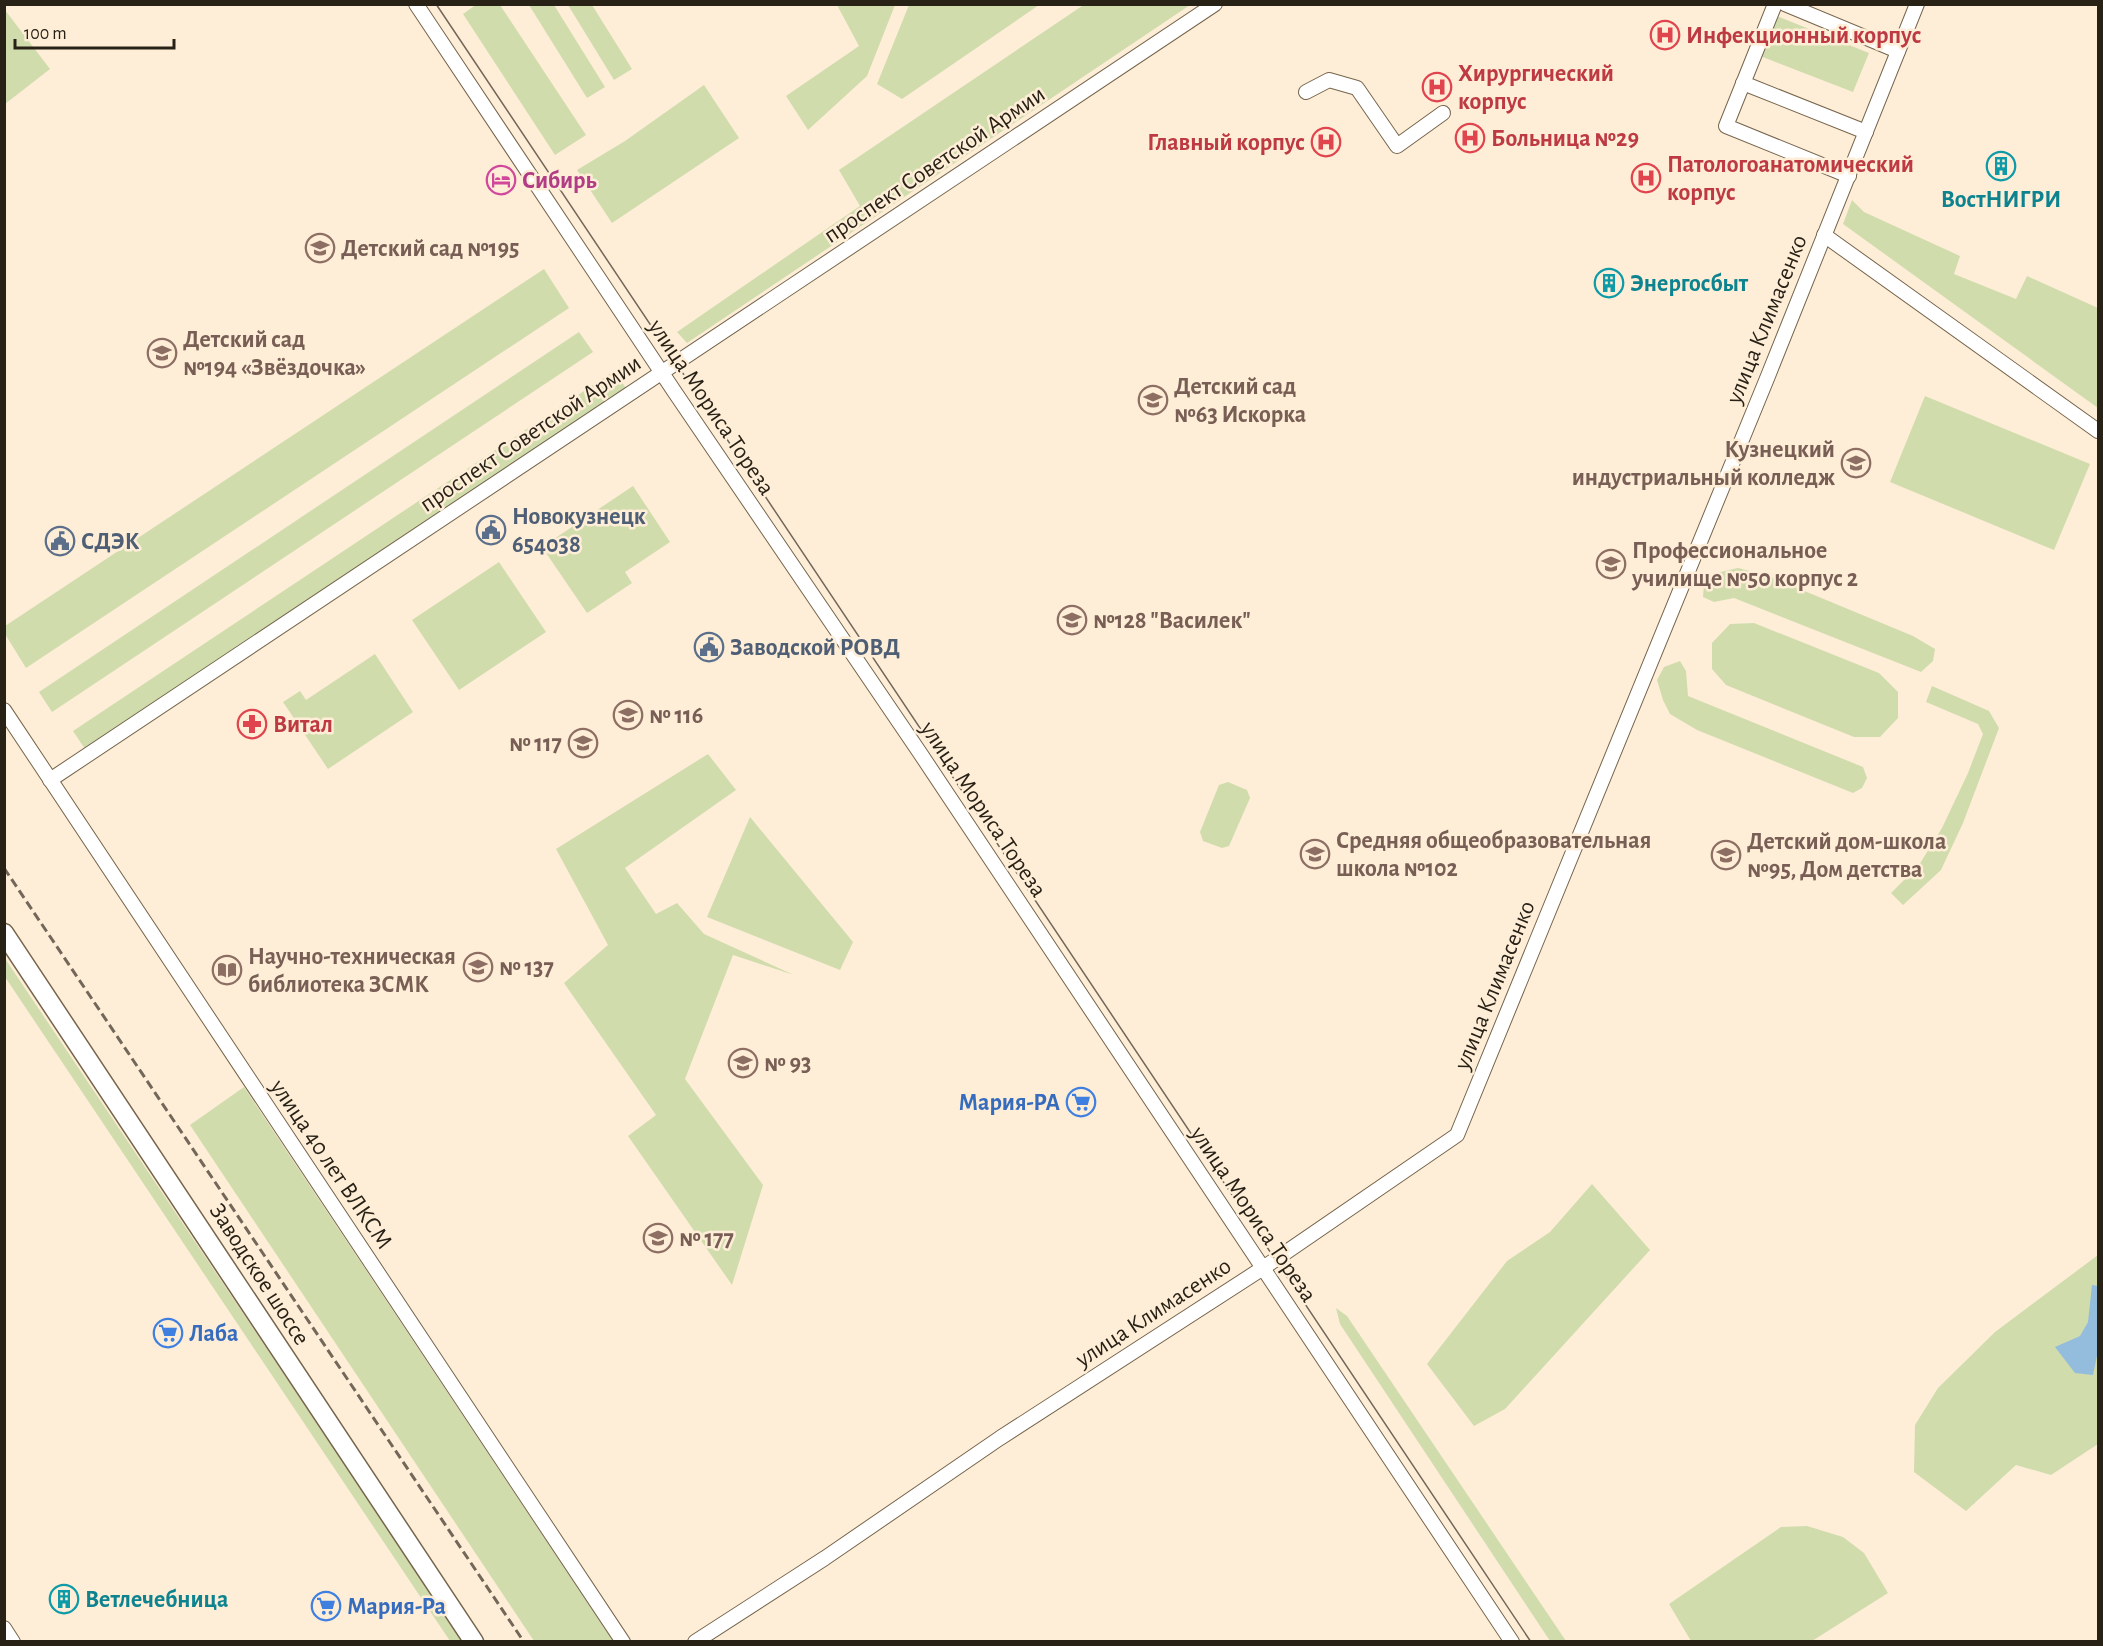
<svg xmlns="http://www.w3.org/2000/svg" width="2103" height="1646" font-family="'Alegreya Sans',sans-serif">
	<style>
		.green { fill: #d1dcad }
		.water { fill: #94bcdc }
		.lines { fill: none; stroke-linecap: round; stroke-linejoin: round }
		.minor-casing { stroke: #76654c; stroke-width: 16 }
		.major-casing { stroke: #76654c; stroke-width: 21 }
		.minor { stroke: #fff; stroke-width: 14 }
		.major { stroke: #fff; stroke-width: 18 }
		.tram { stroke: #726758; stroke-width: 1.5 }
		.rail { stroke: #726758; stroke-width: 3; stroke-dasharray: 9 4.5; stroke-linecap: butt }
		.labels { text-anchor: middle; stroke-width: 5; stroke-linejoin: round; paint-order: stroke }
		.health-label { font-size: 24px; font-weight: bold; fill: #be3a42; stroke: #feeed7; text-anchor: start }
		.street-label { font-size: 24px; fill: #282116; stroke: #feeed7 }
		.hotel-label { font-size: 24px; font-weight: bold; fill: #b23c85; stroke: #feeed7; text-anchor: start }
		.culture-label { font-size: 24px; font-weight: bold; fill: #0d838f; stroke: #feeed7; text-anchor: start }
		.education-label { font-size: 24px; font-weight: bold; fill: #785e54; stroke: #feeed7; text-anchor: start }
		.service-label { font-size: 24px; font-weight: bold; fill: #4e5e75; stroke: #feeed7; text-anchor: start }
		.shop-label { font-size: 24px; font-weight: bold; fill: #366cbe; stroke: #feeed7; text-anchor: start }
	</style>
	<rect width="100%" height="100%" fill="#feeed7"/>
	<g class="green">
		<polygon points="477,4 500,5 586,135 555,155 463,14"/>
		<polygon points="1085,4 1190,5 687,343 677,332 860,206 839,170"/>
		<polygon points="529,5 554,5 605,87 587,98"/>
		<polygon points="568,5 592,5 632,69 614,80"/>
		<polygon points="837,5 895,5 867,76 808,130 786,96 859,46"/>
		<polygon points="909,5 909,4 1039,5 902,99 877,84"/>
		<polygon points="5,10 50,69 5,104"/>
		<polygon points="1777,16 1869,53 1853,92 1760,56"/>
		<polygon points="704,85 739,138 612,223 577,170 625,141"/>
		<polygon points="1852,200 1864,212 1960,256 1954,274 2016,299 2027,276 2098,308 2098,408 1843,224"/>
		<polygon points="544,269 569,308 26,668 5,634 5,626"/>
		<polygon points="579,332 593,352 52,712 39,692"/>
		<polygon points="614,371 628,391 87,752 73,731"/>
		<polygon points="1925,396 2090,464 2054,550 1890,482"/>
		<polygon points="633,486 670,542 625,572 632,583 587,613 542,547"/>
		<polygon points="499,562 546,632 459,690 412,620"/>
		<polygon points="1738,568 1766,575 1913,636 1935,649 1933,661 1921,672 1734,598 1714,602 1703,597 1704,584 1716,573"/>
		<polygon points="1754,623 1879,673 1898,692 1898,718 1880,737 1854,737 1726,685 1712,669 1712,643 1730,624"/>
		<polygon points="375,654 413,712 328,769 283,702 300,691 306,700"/>
		<polygon points="1680,661 1686,671 1688,696 1863,767 1867,778 1862,788 1853,793 1697,730 1670,714 1663,700 1657,680 1664,667"/>
		<polygon points="1932,686 1989,711 1999,728 1963,823 1941,870 1903,905 1891,893 1919,865 1942,828 1968,773 1983,734 1978,724 1926,702"/>
		<polygon points="708,754 736,790 625,868 656,914 677,903 704,934 794,975 733,955 685,1079 763,1185 732,1285 628,1136 656,1115 564,983 608,945 556,849"/>
		<polygon points="1228,782 1247,790 1250,798 1229,846 1222,848 1203,841 1200,832 1219,785"/>
		<polygon points="750,817 853,942 840,970 707,917"/>
		<polygon points="4,957 463,1641 450,1641 5,977"/>
		<polygon points="244,1087 613,1641 534,1641 190,1125"/>
		<polygon points="1592,1184 1650,1250 1505,1409 1474,1426 1427,1364 1507,1261 1550,1232"/>
		<polygon points="2098,1255 2098,1444 2051,1475 2016,1465 1966,1511 1914,1472 1915,1425 1938,1388 1995,1332"/>
		<polygon points="1336,1308 1347,1316 1566,1641 1550,1641 1340,1324"/>
		<polygon points="1807,1526 1843,1537 1864,1553 1888,1593 1812,1641 1691,1641 1669,1604 1781,1527"/>
	</g>
	<polygon class="water" points="2092,1285 2098,1286 2098,1351 2093,1375 2075,1373 2055,1347 2080,1336 2088,1322"/>
	<g class="lines">
		<g class="minor-casing">
			<g id="minor">
				<polyline points="416,4 674,391 920,753 1512,1642"/>
				<polyline points="1775,4 1726,126 1849,176"/>
				<polyline points="1785,4 1898,51"/>
				<polyline points="1743,83 1866,132"/>
				<polyline points="1306,92 1329,80 1357,88 1397,146 1443,113"/>
				<polyline points="1824,235 2098,431"/>
				<polyline points="4,710 623,1642"/>
				<polyline points="50,780 1215,4"/>
				<polyline points="4,1628 13,1642"/>
				<polyline points="695,1642 825,1558 1000,1438 1263,1268 1457,1135 1768,376 1917,4"/>
			</g>
		</g>
		<g class="major-casing">
			<polyline id="major" points="4,933 474,1642"/>
		</g>
		<use href="#minor" class="minor"/>
		<use href="#major" class="major"/>
		<polyline class="tram" points="436,4 1531,1642"/>
		<polyline class="rail" points="4,868 524,1642"/>
	</g>
	<defs>
		<g id="hospital-ring" transform="scale(1.5)"><circle r="9.5" fill="#feeed7" stroke="#e0444e" stroke-width="1.5"/><path d="M-5-5h3v3.5h4V-5h3V5h-3V1.5h-4V5h-3Z" fill="#e0444e"/></g>
		<g id="building-ring" transform="scale(1.5)"><circle r="9.5" fill="#feeed7" stroke="#0f9aa8" stroke-width="1.5"/><path d="M-4-6H4V6H1V3H-1V6H-4ZM-2.5-4.3h1.7v1.8h-1.7ZM.8-4.3h1.7v1.8H.8ZM-2.5-1h1.7V.8h-1.7ZM.8-1h1.7V.8H.8Z" fill="#0f9aa8"/></g>
		<g id="hotel-ring" transform="scale(1.5)"><circle r="9.5" fill="#feeed7" stroke="#d1479c" stroke-width="1.5"/><path d="M-6-4.5h1.5V1H6V5H4.5V3h-9V5H-6ZM-4 0a1.8 1.8 0 1 1 3.6 0ZM.5 0V-2.5h3Q6-2.5 6 0Z" fill="#d1479c"/></g>
		<g id="school-ring" transform="scale(1.5)"><circle r="9.5" fill="#feeed7" stroke="#8d6e63" stroke-width="1.5"/><path d="M0-5L7-2L0 1L-7-2ZM-4 1L0 2.5L4 1V4Q0 6-4 4Z" fill="#8d6e63"/></g>
		<g id="university-ring" transform="scale(1.5)"><circle r="9.5" fill="#feeed7" stroke="#8d6e63" stroke-width="1.5"/><path d="M0-5L7-2L0 1L-7-2ZM-4 1L0 2.5L4 1V4Q0 6-4 4Z" fill="#8d6e63"/></g>
		<g id="civic-ring" transform="scale(1.5)"><circle r="9.5" fill="#feeed7" stroke="#5c6f8a" stroke-width="1.5"/><path d="M-.6-6.5H3V-4.5H.6V-3L4-1V1h2V6H-6V1h2V-1L-.6-3ZM-1.2 2.5V6h2.4V2.5Z" fill="#5c6f8a"/></g>
		<g id="pharmacy-ring" transform="scale(1.5)"><circle r="9.5" fill="#feeed7" stroke="#e0444e" stroke-width="1.5"/><path d="M-2-6h4v4h4v4h-4v4h-4v-4h-4v-4h4Z" fill="#e0444e"/></g>
		<g id="library-ring" transform="scale(1.5)"><circle r="9.5" fill="#feeed7" stroke="#8d6e63" stroke-width="1.5"/><path d="M-6-4Q-3-5.5-.7-3.5V5Q-3 3-6 4ZM6-4Q3-5.5 .7-3.5V5Q3 3 6 4Z" fill="#8d6e63"/></g>
		<g id="supermarket-ring" transform="scale(1.5)"><circle r="9.5" fill="#feeed7" stroke="#3f7fe0" stroke-width="1.5"/><path d="M-6-5.5h2.5l.6 2H6L4.5 2H-2.5L-4.4-4H-6ZM-1.5 3.2a1.3 1.3 0 1 0 .1 0ZM3 3.2a1.3 1.3 0 1 0 .1 0Z" fill="#3f7fe0"/></g>
	</defs>
	<g fill-rule="evenodd">
		<use href="#hospital-ring" x="1665" y="35"/>
		<use href="#hospital-ring" x="1437" y="87"/>
		<use href="#hospital-ring" x="1470" y="138"/>
		<use href="#hospital-ring" x="1326" y="142"/>
		<use href="#building-ring" x="2001" y="166"/>
		<use href="#hospital-ring" x="1646" y="178"/>
		<use href="#hotel-ring" x="501" y="180"/>
		<use href="#school-ring" x="320" y="248"/>
		<use href="#building-ring" x="1609" y="283"/>
		<use href="#school-ring" x="162" y="353"/>
		<use href="#school-ring" x="1153" y="400"/>
		<use href="#university-ring" x="1856" y="463"/>
		<use href="#civic-ring" x="491" y="530"/>
		<use href="#civic-ring" x="60" y="541"/>
		<use href="#university-ring" x="1611" y="564"/>
		<use href="#school-ring" x="1072" y="620"/>
		<use href="#civic-ring" x="709" y="647"/>
		<use href="#school-ring" x="628" y="715"/>
		<use href="#pharmacy-ring" x="252" y="724"/>
		<use href="#school-ring" x="583" y="743"/>
		<use href="#school-ring" x="1315" y="854"/>
		<use href="#school-ring" x="1726" y="855"/>
		<use href="#school-ring" x="478" y="967"/>
		<use href="#library-ring" x="227" y="970"/>
		<use href="#school-ring" x="743" y="1063"/>
		<use href="#supermarket-ring" x="1081" y="1102"/>
		<use href="#school-ring" x="658" y="1238"/>
		<use href="#supermarket-ring" x="168" y="1333"/>
		<use href="#building-ring" x="64" y="1599"/>
		<use href="#supermarket-ring" x="326" y="1606"/>
	</g>
	<g class="labels">
		<g class="health-label">
			<text x="1686" y="43">Инфекционный корпус</text>
			<text x="1458" y="81">Хирургический<tspan x="1458" dy="28">корпус</tspan></text>
			<text x="1491" y="146">Больница №29</text>
			<text x="1305" y="150" text-anchor="end">Главный корпус</text>
			<text x="1667" y="172">Патологоанатомический<tspan x="1667" dy="28">корпус</tspan></text>
			<text x="273" y="732">Витал</text>
		</g>
		<g class="street-label">
			<text transform="translate(934 164) rotate(-34)" y="8">проспект Советской Армии</text>
			<text transform="translate(1766 319) rotate(-68)" y="8">улица Климасенко</text>
			<text transform="translate(712 407) rotate(56)" y="8">улица Мориса Тореза</text>
			<text transform="translate(530 433) rotate(-34)" y="8">проспект Советской Армии</text>
			<text transform="translate(984 809) rotate(56)" y="8">улица Мориса Тореза</text>
			<text transform="translate(1494 985) rotate(-68)" y="8">улица Климасенко</text>
			<text transform="translate(332 1164) rotate(56)" y="8">улица 40 лет ВЛКСМ</text>
			<text transform="translate(1254 1214) rotate(56)" y="8">улица Мориса Тореза</text>
			<text transform="translate(260 1274) rotate(57)" y="8">Заводское шоссе</text>
			<text transform="translate(1153 1312) rotate(-33)" y="8">улица Климасенко</text>
		</g>
		<g class="hotel-label">
			<text x="522" y="188">Сибирь</text>
		</g>
		<g class="culture-label">
			<text x="2001" y="207" text-anchor="middle">ВостНИГРИ</text>
			<text x="1630" y="291">Энергосбыт</text>
			<text x="85" y="1607">Ветлечебница</text>
		</g>
		<g class="education-label">
			<text x="341" y="256">Детский сад №195</text>
			<text x="183" y="347">Детский сад<tspan x="183" dy="28">№194 «Звёздочка»</tspan></text>
			<text x="1174" y="394">Детский сад<tspan x="1174" dy="28">№63 Искорка</tspan></text>
			<text x="1835" y="457" text-anchor="end">Кузнецкий<tspan x="1835" dy="28">индустриальный колледж</tspan></text>
			<text x="1632" y="558">Профессиональное<tspan x="1632" dy="28">училище №50 корпус 2</tspan></text>
			<text x="1093" y="628">№128 "Василек"</text>
			<text x="649" y="723">№ 116</text>
			<text x="562" y="751" text-anchor="end">№ 117</text>
			<text x="1336" y="848">Средняя общеобразовательная<tspan x="1336" dy="28">школа №102</tspan></text>
			<text x="1747" y="849">Детский дом-школа<tspan x="1747" dy="28">№95, Дом детства</tspan></text>
			<text x="248" y="964">Научно-техническая<tspan x="248" dy="28">библиотека ЗСМК</tspan></text>
			<text x="499" y="975">№ 137</text>
			<text x="764" y="1071">№ 93</text>
			<text x="679" y="1246">№ 177</text>
		</g>
		<g class="service-label">
			<text x="512" y="524">Новокузнецк<tspan x="512" dy="28">654038</tspan></text>
			<text x="81" y="549">СДЭК</text>
			<text x="730" y="655">Заводской РОВД</text>
		</g>
		<g class="shop-label">
			<text x="1060" y="1110" text-anchor="end">Мария-РА</text>
			<text x="189" y="1341">Лаба</text>
			<text x="347" y="1614">Мария-Ра</text>
		</g>
	</g>
	<rect width="2103" height="1646" fill="none" stroke="#282116" stroke-width="12"/>
	<path d="M15 39v9h159v-9" fill="none" stroke="#282116" stroke-width="3"/>
	<text x="24" y="39" font-size="18" fill="#282116" stroke="#feeed7" stroke-width="4.5" paint-order="stroke">100 m</text>
</svg>
